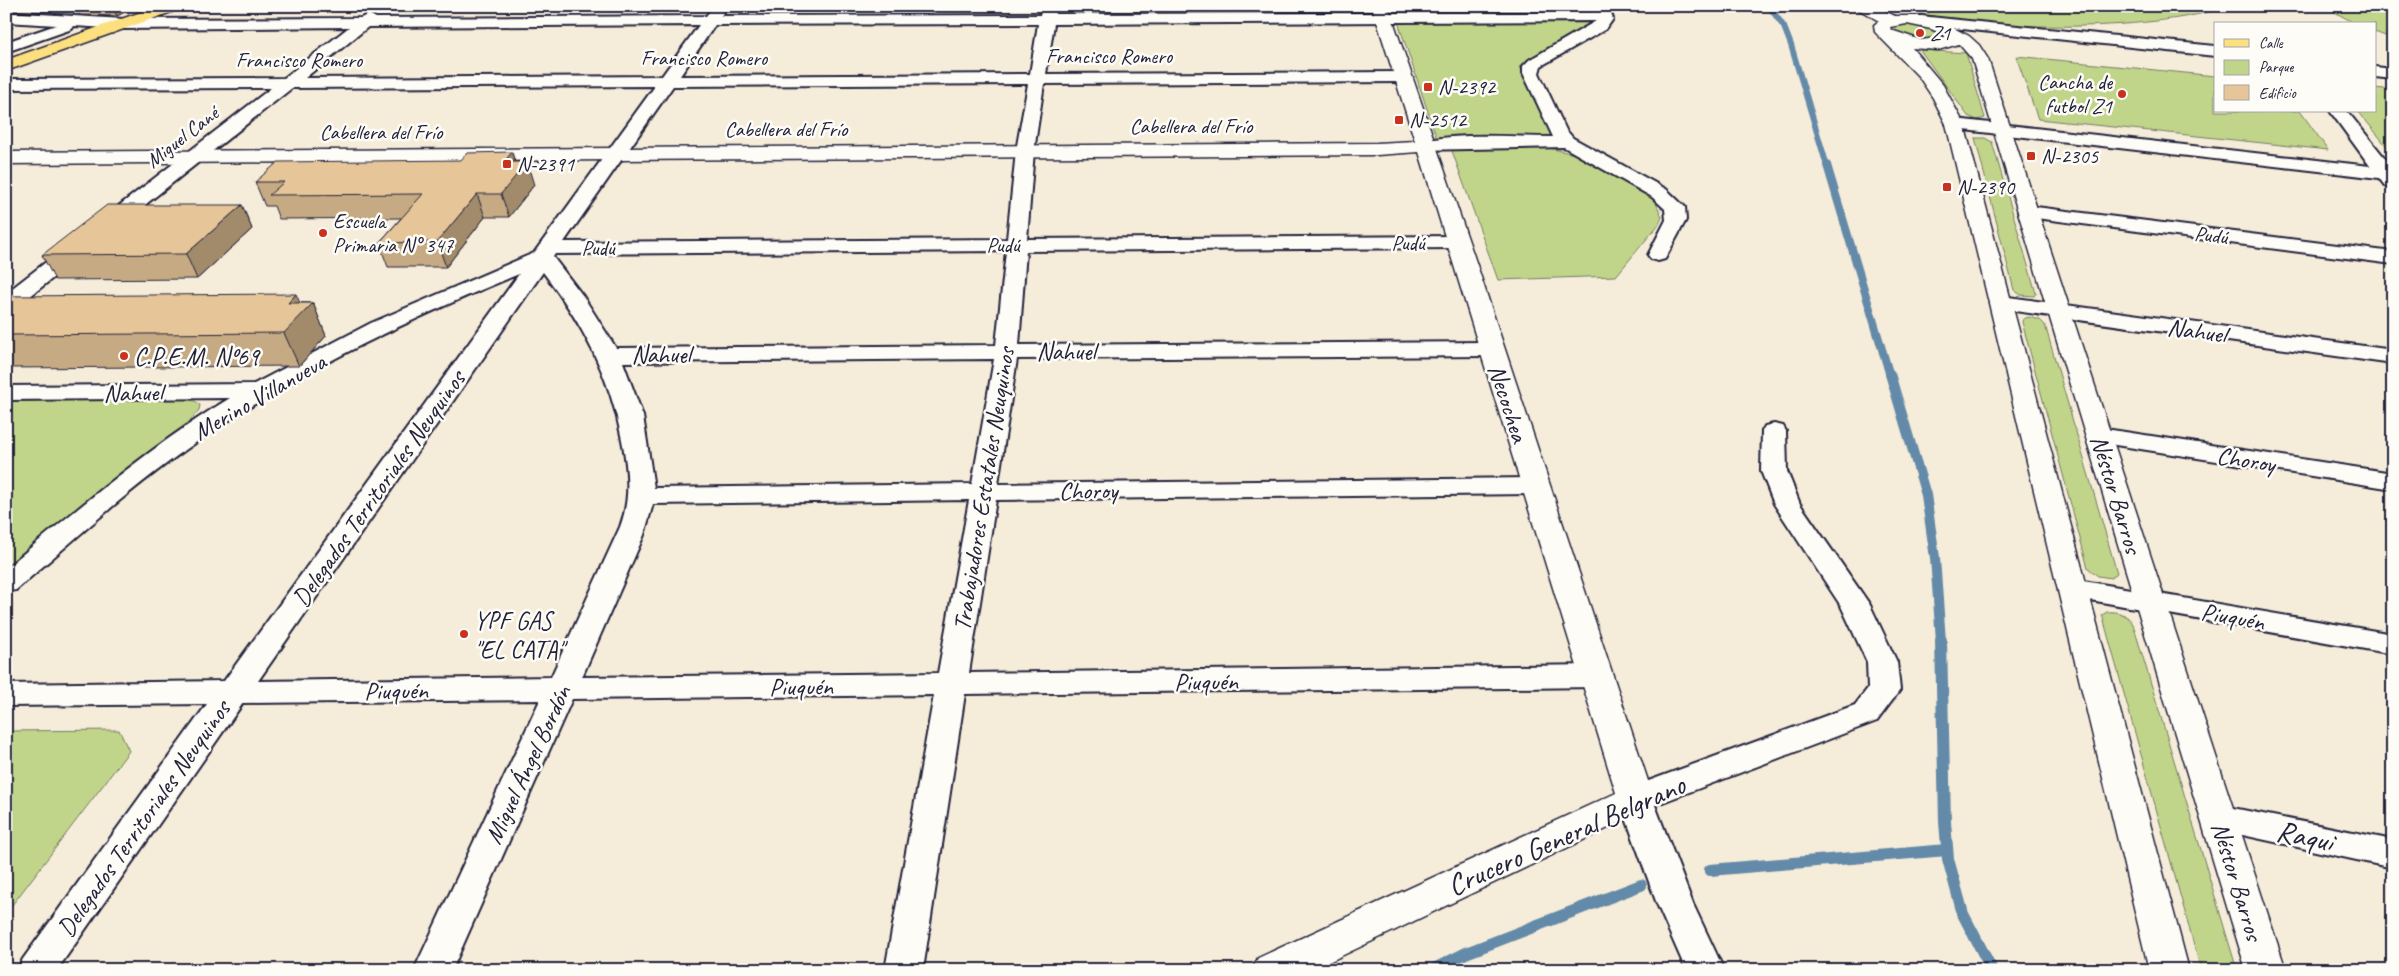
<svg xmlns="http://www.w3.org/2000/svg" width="2399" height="976" font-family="Caveat,sans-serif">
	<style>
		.green { fill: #c1d58a; stroke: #727c62 }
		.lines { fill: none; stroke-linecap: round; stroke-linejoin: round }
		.stream-far3 { stroke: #638aa8; stroke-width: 6 }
		.stream-far2 { stroke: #638aa8; stroke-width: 8 }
		.stream-far1 { stroke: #638aa8; stroke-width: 10 }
		.stream { stroke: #638aa8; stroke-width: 12 }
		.minor-casing { stroke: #22223b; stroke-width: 4 }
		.tertiary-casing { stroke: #22223b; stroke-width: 3 }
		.primary-casing { stroke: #22223b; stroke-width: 3 }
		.minor { fill: #fdfcf7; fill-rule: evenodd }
		.tertiary { fill: #fdfcf7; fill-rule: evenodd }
		.primary { fill: #fce080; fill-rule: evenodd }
		.wall { fill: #c6aa83; stroke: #22223b }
		.shaded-wall { fill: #a18b6a; stroke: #22223b }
		.building { fill: #e6c698; stroke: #22223b }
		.poi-dot { fill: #c8321e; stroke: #fdfcf7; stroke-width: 2 }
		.labels { text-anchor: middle; stroke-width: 5; stroke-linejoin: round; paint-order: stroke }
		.far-poi-label { font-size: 21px; fill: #22223b; stroke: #fdfcf7; text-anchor: start }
		.far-street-label { font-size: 21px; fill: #22223b; stroke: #fdfcf7 }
		.street-label { font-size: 25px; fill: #22223b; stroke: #fdfcf7 }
		.poi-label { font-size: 25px; fill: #22223b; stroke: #fdfcf7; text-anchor: start }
		.near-street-label { font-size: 30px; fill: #22223b; stroke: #fdfcf7 }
	</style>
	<rect width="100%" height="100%" fill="#f6ecda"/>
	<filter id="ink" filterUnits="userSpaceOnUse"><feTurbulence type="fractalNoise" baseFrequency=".02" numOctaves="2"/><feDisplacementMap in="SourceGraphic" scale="10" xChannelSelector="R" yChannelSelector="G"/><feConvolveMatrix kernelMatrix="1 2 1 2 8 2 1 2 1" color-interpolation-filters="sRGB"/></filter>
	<g filter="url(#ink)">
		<g class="green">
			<path d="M1894 6H2229C2151 33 1972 33 1894 6Z"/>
			<polygon points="2324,6 2393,6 2393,39 2375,32 2375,24 2356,24"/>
			<polygon points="1587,18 1598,23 1520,67 1555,138 1437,139 1397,19"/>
			<polygon points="1906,24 1922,25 1945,35 1945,37 1919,41 1893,31 1894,26"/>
			<polygon points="1920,50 1966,53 1985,118 1977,120 1968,116"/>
			<polygon points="2016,56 2215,76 2215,111 2300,111 2328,150 2038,119"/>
			<polygon points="2375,88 2393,90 2393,154 2358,111 2375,111"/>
			<polygon points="1975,138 1985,138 1992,142 2036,293 2034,296 2021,295 2014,290"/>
			<polygon points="1528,147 1549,148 1578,155 1649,196 1656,203 1662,217 1659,224 1616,276 1498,280 1451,148"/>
			<polygon points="2029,317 2040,320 2045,325 2117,573 2111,578 2098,576 2088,568 2022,322 2023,319"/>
			<polygon points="182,399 195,401 200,405 199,410 188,423 6,573 6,401"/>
			<path d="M2107 612C2117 611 2128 614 2133 624L2237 970H2201L2103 618 2102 615Z"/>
			<polygon points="119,730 129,751 6,913 6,731"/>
		</g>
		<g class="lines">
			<polyline class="stream-far3" points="1769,6 1784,27 1791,45 1827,166"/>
			<polyline class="stream-far2" points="1827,165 1890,376"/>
			<polyline class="stream-far1" points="1890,374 1926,495 1935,558 1941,641"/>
			<g class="stream">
				<polyline points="1941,640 1945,822 1948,859 1963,914 1992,970"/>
				<polyline points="1710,870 1947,850"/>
				<polyline points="1432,970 1466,953 1641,885"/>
			</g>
			<g class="minor-casing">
				<g id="minor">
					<path d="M1042 6H1056L1055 14 1596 12 1597 6H1609L1613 19 1606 29 1541 66 1539 73 1566 130 1573 138 1666 189 1685 207 1686 220 1665 259 1658 261 1651 259 1648 255 1666 220 1665 209 1652 197 1564 147 1419 150 1416 146 1419 142C1461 132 1509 137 1553 137L1523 73V66L1529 60 1596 21 1054 24 1046 74 1403 72 1409 73 1411 77 1409 81 1403 82 1044 84 1034 151 1027 239 1458 236 1465 238 1468 242 1465 246 1458 248 1026 251 1019 345 1492 342 1500 344 1503 349 1500 354 1492 356 1017 359 998 484 1535 478 1544 480 1548 486 1544 492 1535 494 996 500 969 673 1597 665 1608 668 1612 676 1608 684 1597 687 965 694 923 970H885L934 695 572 699 452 970H414L540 700 243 703 57 970H17L23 959 207 704 6 706V684L224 681 519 274C410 319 301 370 204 437 137 482 77 537 16 590L6 592V568C79 508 149 447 230 398L6 400V386L254 384 371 323 534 253 655 86 292 88 14 309 6 311V293L271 88 6 89V79L284 78 349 27 124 29 74 26 72 29 6 52V42L56 25 6 22V12L124 19 361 18 369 14 376 18 706 16 712 8 717 7 724 11 721 16 1040 15ZM1038 24 1030 74 680 76 715 25ZM699 25 662 76 305 78 368 27ZM1028 84 1016 151 1007 239 564 242 673 86ZM1006 251 996 345 616 348 583 296 553 257 555 254ZM543 272C583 324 610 376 622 440 628 470 631 498 620 527L551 677 258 681ZM994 359 972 484 654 488 643 416 623 362ZM969 500 938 673 582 677 644 535 653 504Z"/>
					<polygon points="1920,16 2215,46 2215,56 1915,24 1912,21"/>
					<polygon points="2375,67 2393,69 2393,79 2375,77"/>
					<polygon points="2330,111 2347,111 2393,168 2393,188 2385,186 2379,178 1955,129 1949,128 1946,124 1949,120 1955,119 2370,166"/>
					<polygon points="2028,206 2393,252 2393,264 2021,216 2018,212 2021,208"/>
					<polygon points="2001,296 2393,350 2393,364 1993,308 1990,303 1993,298"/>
					<polygon points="1774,424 1783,426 1786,431 1787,471 1800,504 1870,605 1897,662 1900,690 1877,721 1655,805 1693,904 1724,970 1686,970 1657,904 1619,799 1624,790 1855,705 1868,688 1867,662 1841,606 1774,504 1761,471 1762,431 1765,426"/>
					<polygon points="2099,428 2393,473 2393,489 2090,441 2086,436 2090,431"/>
					<polygon points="2072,579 2393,634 2393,654 2062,595 2058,588 2062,581"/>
					<polygon points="2218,805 2393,840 2393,868 2206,827 2201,818 2206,809"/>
				</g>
			</g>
			<g class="tertiary-casing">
				<g id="tertiary">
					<polygon points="1372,6 1388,6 1478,268 1654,799 1648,809 1312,970 1252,970 1258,958 1616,793 1419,152 1377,155 6,164 6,152 1377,143 1415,141"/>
					<path d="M1853 6H1874L1895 16H1922L1942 22 1969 36 1979 45 1988 59 2286 970H2246L1972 59 1959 44 1938 50 1912 48 1943 85 1964 124 2189 970H2149L1946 124 1933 98 1919 77 1875 32 1874 25 1879 21ZM1907 24 1931 29 1945 35V37L1921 40 1891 30 1890 27Z"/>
				</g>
			</g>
			<g class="primary-casing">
				<polygon id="primary" points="158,6 182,6 180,9 6,71 6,60"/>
			</g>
			<use href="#minor" class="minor"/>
			<use href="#tertiary" class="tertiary"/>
			<use href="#primary" class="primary"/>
		</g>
		<g class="wall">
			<polygon points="6,6 136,6 117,16 80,15 79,13 7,10"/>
			<polygon points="515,162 534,185 509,217 485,217 446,267 388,267 379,243 401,218 279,219 274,206 265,206 255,182"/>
			<polygon points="242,205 252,229 197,279 55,280 42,255"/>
			<polygon points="6,296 313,303 326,336 299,366 6,368"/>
		</g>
		<g class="shaded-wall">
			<polygon points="112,6 136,6 117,16"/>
			<polygon points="6,15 13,28 6,32"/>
			<polygon points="512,152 518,172 527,162 534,185 509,217 501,194 504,162"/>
			<polygon points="477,194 485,217 446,267 437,242"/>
			<polygon points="242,205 252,229 197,279 186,254"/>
			<polygon points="296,294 304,312 313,303 326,336 299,366 284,333 288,303"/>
		</g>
		<g class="building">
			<polygon points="512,152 504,162 527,162 501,194 477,194 437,242 379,243 423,194 269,195 284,182 255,182 278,162 461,160 467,153"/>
			<polygon points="107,205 242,205 186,254 42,255"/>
			<polygon points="296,294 288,303 313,303 284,333 6,335 6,296"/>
		</g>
	</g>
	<g class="poi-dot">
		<circle cx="1920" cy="33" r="5"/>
		<rect x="1423" y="82" width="10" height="10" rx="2.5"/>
		<circle cx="2122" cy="94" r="5"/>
		<rect x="1394" y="115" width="10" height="10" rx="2.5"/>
		<rect x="2026" y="151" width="10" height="10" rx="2.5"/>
		<rect x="502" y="159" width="10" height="10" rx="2.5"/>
		<rect x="1942" y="182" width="10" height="10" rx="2.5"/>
		<circle cx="323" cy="233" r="5"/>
		<circle cx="124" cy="356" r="5"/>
		<circle cx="464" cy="634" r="5"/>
	</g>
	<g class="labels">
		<g class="far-poi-label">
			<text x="1930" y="40">Z1</text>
			<text x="2112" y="89" text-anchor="end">Cancha de<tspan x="2112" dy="24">futbol Z1</tspan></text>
			<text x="1438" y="94">N-2392</text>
			<text x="1409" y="127">N-2512</text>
			<text x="2041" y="163">N-2305</text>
			<text x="517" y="171">N-2391</text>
			<text x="1957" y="194">N-2390</text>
			<text x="333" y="228">Escuela<tspan x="333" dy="24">Primaria N° 347</tspan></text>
		</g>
		<g class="far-street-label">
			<text x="1109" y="63">Francisco Romero</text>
			<text x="704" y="65">Francisco Romero</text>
			<text x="299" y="67">Francisco Romero</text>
			<text x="1191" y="133">Cabellera del Frío</text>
			<text x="786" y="136">Cabellera del Frío</text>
			<text x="381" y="139">Cabellera del Frío</text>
			<text transform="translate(182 137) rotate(-38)" y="7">Miguel Cané</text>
			<text transform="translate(2211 235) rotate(7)" y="7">Pudú</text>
			<text x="1408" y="250">Pudú</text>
			<text x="1003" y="252">Pudú</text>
			<text x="598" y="255">Pudú</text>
		</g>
		<g class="street-label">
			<text transform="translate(2197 330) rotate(8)" y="9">Nahuel</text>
			<text x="1066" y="360">Nahuel</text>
			<text x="661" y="363">Nahuel</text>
			<text transform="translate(133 392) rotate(-1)" y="9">Nahuel</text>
			<text transform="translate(259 396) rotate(-30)" y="9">Merino Villanueva</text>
			<text transform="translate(1509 403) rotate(72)" y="9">Necochea</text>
			<text transform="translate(2246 459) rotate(9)" y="9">Choroy</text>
			<text transform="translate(378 488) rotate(-55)" y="9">Delegados Territoriales Neuquinos</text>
			<text transform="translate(983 489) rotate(-81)" y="9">Trabajadores Estatales Neuquinos</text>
			<text transform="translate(1088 490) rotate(-1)" y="9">Choroy</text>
			<text transform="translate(2117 494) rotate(73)" y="9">Néstor Barros</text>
			<text transform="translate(2233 616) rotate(10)" y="9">Piuquén</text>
			<text transform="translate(1206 681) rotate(-1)" y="9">Piuquén</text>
			<text transform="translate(801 686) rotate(-1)" y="9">Piuquén</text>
			<text transform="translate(396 690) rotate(-1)" y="9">Piuquén</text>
			<text transform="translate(527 764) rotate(-65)" y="9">Miguel Ángel Bordón</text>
			<text transform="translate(143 818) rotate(-55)" y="9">Delegados Territoriales Neuquinos</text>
			<text transform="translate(2238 881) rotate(73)" y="9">Néstor Barros</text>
		</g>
		<g class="poi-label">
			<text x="134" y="365">C.P.E.M. Nº69</text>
			<text x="474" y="629">YPF GAS<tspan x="474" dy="29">"EL CATA"</tspan></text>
		</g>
		<g class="near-street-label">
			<text transform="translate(1566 835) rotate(-24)" y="10">Crucero General Belgrano</text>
			<text transform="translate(2305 836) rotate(12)" y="10">Raqui</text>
		</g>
	</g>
	<rect width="2399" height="976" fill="none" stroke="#fdfcf7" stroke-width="25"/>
	<rect x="12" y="12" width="2374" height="951" fill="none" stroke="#22223b" stroke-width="2" filter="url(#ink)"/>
	<rect x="2214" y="22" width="162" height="90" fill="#fdfcf7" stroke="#a5a5ac"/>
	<rect x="2224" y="39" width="25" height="8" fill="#fce080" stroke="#a5a5ac"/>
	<text x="2259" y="48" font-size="15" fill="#22223b">Calle</text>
	<rect x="2224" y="60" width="25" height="15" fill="#c1d58a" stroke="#a5a5ac"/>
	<text x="2259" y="72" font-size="15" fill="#22223b">Parque</text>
	<rect x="2224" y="85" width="25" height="15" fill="#e6c698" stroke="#a5a5ac"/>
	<text x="2259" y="98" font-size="15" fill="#22223b">Edificio</text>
</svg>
